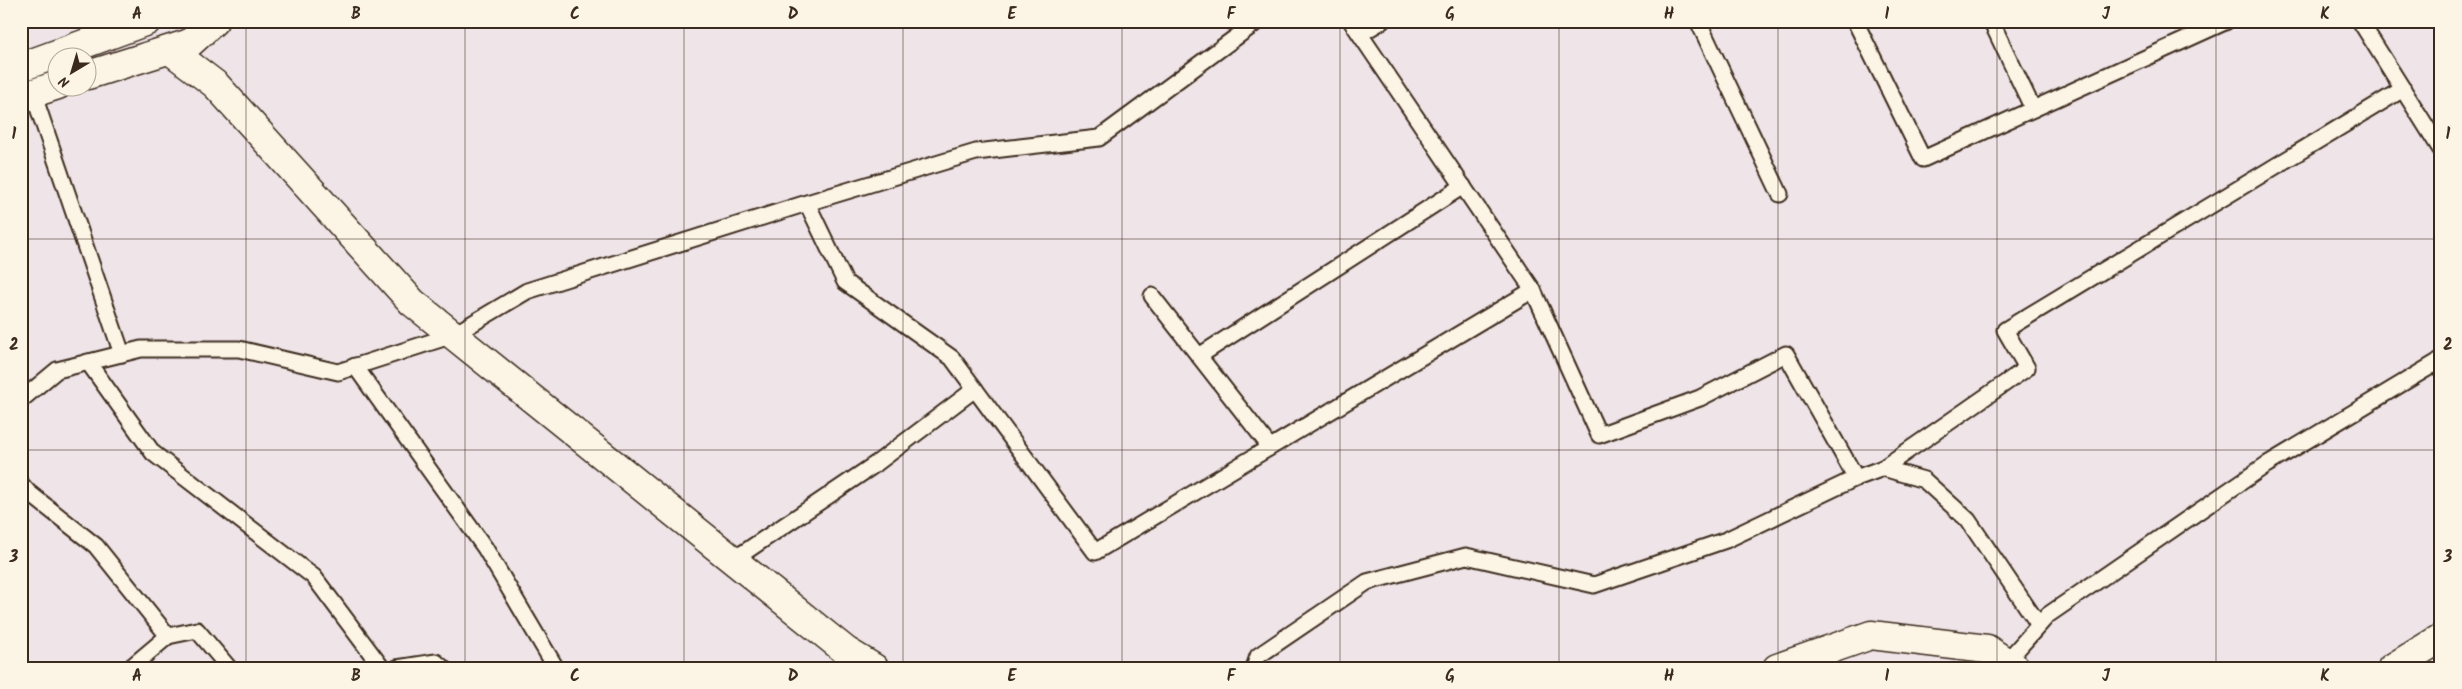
<svg xmlns="http://www.w3.org/2000/svg" width="2462" height="689" font-family="Kalam,sans-serif">
	<style>
		.lines { fill: none; stroke-linecap: round; stroke-linejoin: round }
		.lane-casing { stroke: #3b2a1e; stroke-width: 19 }
		.street-casing { stroke: #3b2a1e; stroke-width: 31 }
		.secondary-casing { stroke: #3b2a1e; stroke-width: 31 }
		.lane { stroke: #fcf5e5; stroke-width: 15 }
		.street { stroke: #fcf5e5; stroke-width: 28 }
		.secondary { stroke: #fcf5e5; stroke-width: 28 }
		.grid { fill: none; stroke: #3b2a1e; stroke-width: 1; stroke-opacity: 0.55 }
		.neatline { fill: none; stroke: #3b2a1e; stroke-width: 2 }
		.grid-label { font-size: 16px; text-anchor: middle; font-weight: bold; fill: #3b2a1e }
	</style>
	<rect width="100%" height="100%" fill="#efe4e7"/>
	<filter id="ink" filterUnits="userSpaceOnUse"><feTurbulence type="fractalNoise" baseFrequency=".02" numOctaves="2"/><feDisplacementMap in="SourceGraphic" scale="10" xChannelSelector="R" yChannelSelector="G"/><feConvolveMatrix kernelMatrix="1 2 1 2 8 2 1 2 1" color-interpolation-filters="sRGB"/></filter>
	<g filter="url(#ink)">
		<g class="lines">
			<g class="lane-casing">
				<g id="lane">
					<polyline points="1351,21 1533,290 1599,435 1700,398 1786,354 1856,478"/>
					<polyline points="1698,21 1780,194"/>
					<polyline points="1855,21 1923,159 2227,21"/>
					<polyline points="1991,21 2033,109"/>
					<polyline points="2360,21 2441,150"/>
					<polyline points="1360,34 1382,21"/>
					<polyline points="33,93 122,354"/>
					<polyline points="807,203 845,282 952,358 1095,552 1533,290"/>
					<polyline points="1152,296 1270,447"/>
					<polyline points="1199,356 1463,186"/>
					<polyline points="88,362 153,453 314,577 382,668"/>
					<polyline points="355,366 485,548 556,668"/>
					<polyline points="21,400 57,370 141,349 239,349 338,372 453,335 527,291 807,203 976,152 1099,138 1258,21"/>
					<polyline points="1883,468 2027,368 2005,330 2403,89"/>
					<polyline points="21,484 28,492 96,546 168,636 130,668"/>
					<polyline points="733,560 877,463 975,389"/>
					<polyline points="168,636 197,630 229,668"/>
					<polyline points="2006,662 2048,615 2266,465 2441,360"/>
					<polyline points="397,668 436,662 443,668"/>
					<polyline points="1254,668 1258,656 1367,582 1466,556 1594,585 1726,540 1856,478 1883,468 1924,480 1968,520 2039,625"/>
				</g>
			</g>
			<g class="street-casing">
				<g id="street">
					<polyline points="170,50 216,85 412,302 846,651 874,668"/>
					<polyline points="1777,668 1871,635 1987,649 2015,668"/>
					<polyline points="2392,668 2441,638"/>
				</g>
			</g>
			<g class="secondary-casing">
				<g id="secondary">
					<polyline points="21,67 147,21"/>
					<polyline points="88,75 190,43 214,21"/>
					<polyline points="21,97 58,85"/>
				</g>
			</g>
			<use href="#lane" class="lane"/>
			<use href="#street" class="street"/>
			<use href="#secondary" class="secondary"/>
		</g>
	</g>
	<path class="grid" d="M246 21V668M465 21V668M684 21V668M903 21V668M1122 21V668M1340 21V668M1559 21V668M1778 21V668M1997 21V668M2216 21V668M21 239H2441M21 450H2441"/>
	<rect width="2462" height="689" fill="none" stroke="#fcf5e5" stroke-width="55"/>
	<g transform="translate(72 72) rotate(218)"><circle r="24" fill="#fcf5e5" stroke="#afa495"/>
	<path d="M0-4L9 19L0 12L-9 19Z" fill="#3b2a1e"/>
	<text y="-8" font-size="14" font-weight="bold" text-anchor="middle" fill="#3b2a1e">N</text>
	</g>
	<rect x="28" y="28" width="2406" height="634" class="neatline"/>
	<g class="grid-label">
		<text x="137" y="19">A</text>
		<text x="356" y="19">B</text>
		<text x="575" y="19">C</text>
		<text x="793" y="19">D</text>
		<text x="1012" y="19">E</text>
		<text x="1231" y="19">F</text>
		<text x="1450" y="19">G</text>
		<text x="1669" y="19">H</text>
		<text x="1887" y="19">I</text>
		<text x="2106" y="19">J</text>
		<text x="2325" y="19">K</text>
		<text x="14" y="139">1</text>
		<text x="2448" y="139">1</text>
		<text x="14" y="350">2</text>
		<text x="2448" y="350">2</text>
		<text x="14" y="562">3</text>
		<text x="2448" y="562">3</text>
		<text x="137" y="681">A</text>
		<text x="356" y="681">B</text>
		<text x="575" y="681">C</text>
		<text x="793" y="681">D</text>
		<text x="1012" y="681">E</text>
		<text x="1231" y="681">F</text>
		<text x="1450" y="681">G</text>
		<text x="1669" y="681">H</text>
		<text x="1887" y="681">I</text>
		<text x="2106" y="681">J</text>
		<text x="2325" y="681">K</text>
	</g>
</svg>
